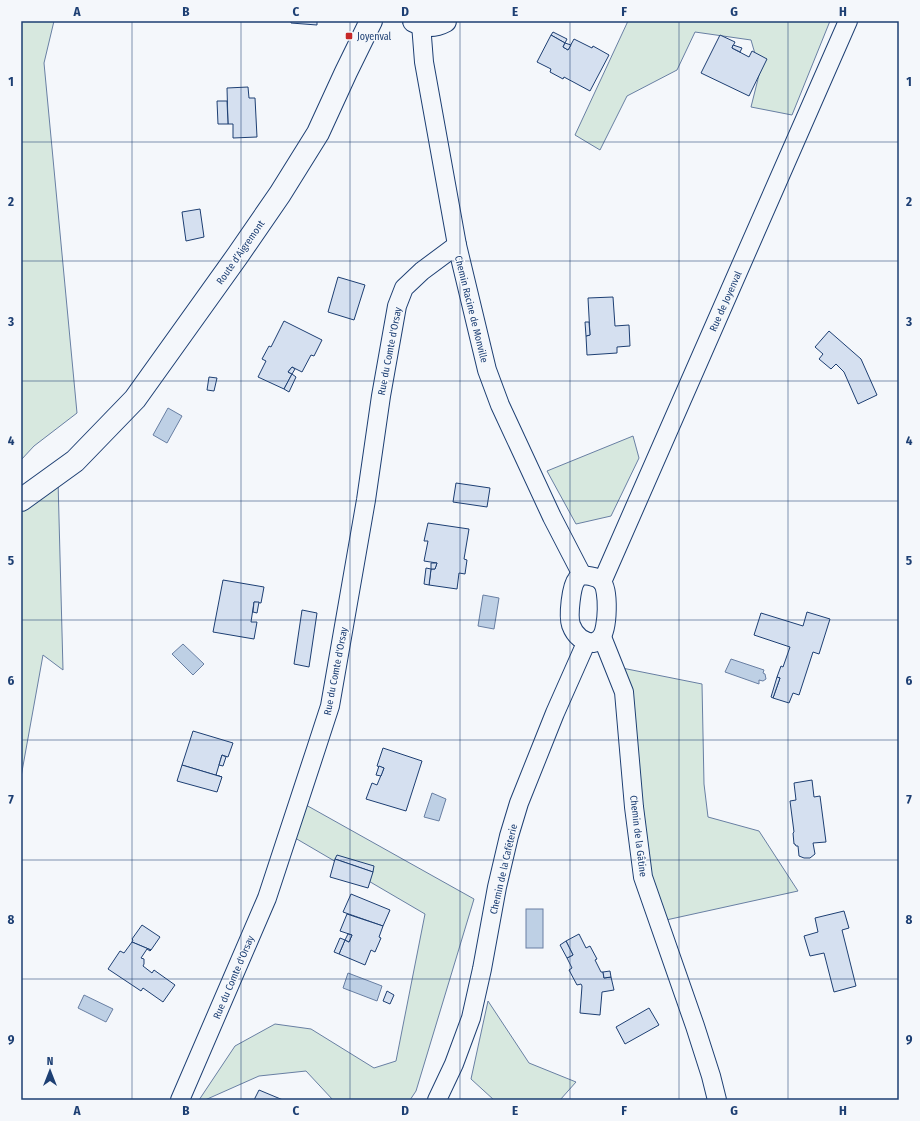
<svg xmlns="http://www.w3.org/2000/svg" width="920" height="1121" font-family="'Fira Sans Condensed',sans-serif">
	<style>
		.green { fill: #d7e8df; stroke: #687fa3 }
		.water { fill: #bed0e5; stroke: #687fa3 }
		.building { fill: #d5e0f0; stroke: #1d3f73 }
		.lines { fill: none; stroke-linecap: round; stroke-linejoin: round }
		.street-casing { stroke: #1d3f73; stroke-width: 20 }
		.secondary-casing { stroke: #1d3f73; stroke-width: 24 }
		.street { stroke: #f4f7fb; stroke-width: 18 }
		.secondary { stroke: #f4f7fb; stroke-width: 22 }
		.grid { fill: none; stroke: #1d3f73; stroke-width: 1; stroke-opacity: 0.55 }
		.poi-dot { fill: #c62828; stroke: #f4f7fb; stroke-width: 1.5 }
		.labels { text-anchor: middle; stroke-width: 3; stroke-linejoin: round; paint-order: stroke }
		.poi-label { font-size: 10px; fill: #1d3f73; stroke: #f4f7fb; text-anchor: start }
		.street-label { font-size: 10px; fill: #1d3f73; stroke: #f4f7fb }
		.neatline { fill: none; stroke: #1d3f73; stroke-width: 1.5 }
		.grid-label { font-size: 13px; text-anchor: middle; font-weight: bold; fill: #1d3f73 }
	</style>
	<rect width="100%" height="100%" fill="#f4f7fb"/>
	<g class="green">
		<polygon points="21,21 54,21 44,63 77,413 34,446 21,460"/>
		<polygon points="628,21 830,21 792,115 751,107 760,71 751,40 695,32 677,70 627,96 600,150 575,135"/>
		<polygon points="633,436 639,458 611,516 576,524 547,471"/>
		<polygon points="58,480 63,670 43,655 21,777 21,504"/>
		<polygon points="622,668 702,684 704,784 708,817 759,831 798,891 657,922"/>
		<polygon points="306,805 474,899 416,1091 410,1100 333,1100 306,1071 259,1076 205,1100 199,1100 235,1046 275,1024 311,1029 374,1068 396,1061 425,914 290,835"/>
		<polygon points="488,1001 529,1063 576,1082 560,1100 494,1100 471,1079"/>
	</g>
	<g class="water">
		<polygon points="168,408 182,416 167,443 153,435"/>
		<polygon points="483,595 499,598 494,629 478,626"/>
		<polygon points="183,644 204,664 193,675 172,654"/>
		<polygon points="731,659 764,670 763,673 765,674 766,679 763,681 759,680 759,684 725,672"/>
		<polygon points="432,793 446,799 439,821 424,817"/>
		<rect x="526" y="909" width="17" height="39"/>
		<polygon points="348,973 382,986 377,1001 343,988"/>
		<polygon points="84,995 113,1009 106,1022 78,1008"/>
	</g>
	<g class="building">
		<polygon points="291,21 317,21 317,25 291,23"/>
		<polygon points="553,32 567,39 565,43 551,35"/>
		<polygon points="551,35 565,43 563,47 568,50 574,39 592,48 593,46 609,55 590,91 564,77 563,79 550,72 551,69 537,62"/>
		<polygon points="720,35 735,42 732,48 749,57 752,51 767,59 749,96 701,73"/>
		<polygon points="565,43 571,45 568,50 563,47"/>
		<polygon points="733,45 742,48 740,52 732,48"/>
		<polygon points="248,87 249,98 255,98 257,137 233,138 233,124 228,124 227,88"/>
		<polygon points="217,101 227,101 228,124 218,124"/>
		<polygon points="200,209 204,237 186,241 182,212"/>
		<polygon points="338,277 365,285 354,320 328,312"/>
		<polygon points="613,297 615,326 629,325 630,346 617,347 617,353 587,355 586,336 590,335 588,298"/>
		<polygon points="284,321 322,340 314,356 311,355 302,372 292,367 288,372 292,374 284,389 258,377 266,361 262,359 269,346 271,347"/>
		<polygon points="585,322 589,322 590,335 586,336"/>
		<polygon points="829,331 861,359 877,395 858,404 844,372 836,364 831,369 819,359 823,354 815,347"/>
		<polygon points="292,367 295,369 292,374 288,372"/>
		<polygon points="292,374 296,377 289,392 284,389"/>
		<polygon points="209,377 217,378 214,391 207,390"/>
		<polygon points="456,483 490,488 487,507 453,502"/>
		<polygon points="428,523 469,529 464,559 467,560 465,574 459,573 457,589 429,585 431,569 435,569 437,563 424,561 428,541 424,541"/>
		<polygon points="431,563 437,563 435,569 431,569"/>
		<polygon points="426,568 431,569 429,585 424,584"/>
		<polygon points="223,580 264,587 261,603 254,602 251,622 257,622 254,639 213,632"/>
		<polygon points="254,602 259,602 257,613 253,612"/>
		<polygon points="302,610 317,613 309,667 294,664"/>
		<polygon points="807,612 830,619 819,654 813,652 799,695 793,693 789,703 773,698 780,678 777,677 781,666 783,667 790,647 754,635 761,613 803,626"/>
		<polygon points="777,677 780,678 773,698 771,697"/>
		<polygon points="193,731 233,743 228,757 222,755 216,775 222,777 182,765"/>
		<polygon points="383,748 422,761 406,811 366,799 372,783 377,785 384,768 377,766"/>
		<polygon points="222,755 226,757 223,766 219,765"/>
		<polygon points="182,765 222,777 217,792 177,781"/>
		<polygon points="379,766 384,768 381,776 376,775"/>
		<polygon points="812,780 814,797 820,796 826,842 813,843 815,854 810,858 804,858 799,856 798,846 796,846 795,844 794,844 793,833 794,832 790,801 796,800 794,783"/>
		<polygon points="337,855 374,866 373,872 335,859"/>
		<polygon points="335,859 373,872 368,888 330,877"/>
		<polygon points="351,894 390,910 383,926 343,912"/>
		<polygon points="844,911 849,928 842,930 856,986 834,992 824,953 810,956 804,936 818,932 815,918"/>
		<polygon points="347,914 383,926 379,937 381,938 375,952 371,950 365,965 339,954 345,940 349,942 352,935 340,931"/>
		<polygon points="142,925 160,937 151,950 132,942 133,940 132,939"/>
		<polygon points="348,934 352,935 349,942 345,940"/>
		<polygon points="579,934 586,948 590,946 597,959 595,960 601,972 603,972 604,978 611,977 614,990 602,992 600,1015 580,1013 582,986 581,984 577,985 569,970 572,968 567,958 573,955 566,941"/>
		<polygon points="340,938 345,940 339,954 334,952"/>
		<polygon points="566,941 573,955 567,958 560,945"/>
		<polygon points="132,942 151,950 150,951 147,949 141,958 144,959 144,964 143,966 152,973 154,970 175,985 163,1002 143,988 141,991 108,969 120,951 124,953"/>
		<polygon points="610,971 611,977 604,978 603,972"/>
		<polygon points="387,991 394,995 390,1004 383,1001"/>
		<polygon points="649,1008 659,1025 625,1044 616,1027"/>
		<polygon points="259,1090 283,1100 254,1100"/>
	</g>
	<g class="lines">
		<g class="street-casing">
			<g id="street">
				<polyline points="421,24 424,62 457,245 487,370 500,405 552,517 582,575"/>
				<path d="M582 575C589 576 597 576 602 582 609 590 608 629 601 637 600 639 596 641 594 643 583 642 575 636 571 625 568 616 571 586 577 579 578 577 580 576 582 575Z"/>
				<polyline points="602,582 848,21"/>
				<polyline points="602,637 624,692 634,807 643,877 695,1026 711,1076 717,1100"/>
				<polyline points="180,1100 267,898 316,749 330,706 366,500 381,396 397,306 404,288 422,271 457,245"/>
				<polyline points="437,1100 454,1064 471,1018 482,969 497,887 509,836 519,803 555,713 586,643"/>
			</g>
		</g>
		<g class="secondary-casing">
			<g id="secondary">
				<path d="M414 21C424 26 434 27 445 21"/>
				<polyline points="21,500 75,461 135,399 238,255 280,194 318,133 346,72 371,21"/>
			</g>
		</g>
		<use href="#street" class="street"/>
		<use href="#secondary" class="secondary"/>
	</g>
	<path class="grid" d="M132 21V1100M241 21V1100M350 21V1100M460 21V1100M570 21V1100M679 21V1100M788 21V1100M21 142H899M21 261H899M21 381H899M21 501H899M21 620H899M21 740H899M21 860H899M21 979H899"/>
	<rect class="poi-dot" x="345" y="32" width="8" height="8" rx="2"/>
	<g class="labels">
		<g class="poi-label">
			<text x="357" y="40">Joyenval</text>
		</g>
		<g class="street-label">
			<text transform="translate(240 252) rotate(-55)" y="4">Route d’Aigremont</text>
			<text transform="translate(725 301) rotate(-66)" y="4">Rue de Joyenval</text>
			<text transform="translate(472 309) rotate(76)" y="4">Chemin Racine de Monville</text>
			<text transform="translate(389 351) rotate(-79)" y="4">Rue du Comte d'Orsay</text>
			<text transform="translate(335 671) rotate(-79)" y="4">Rue du Comte d'Orsay</text>
			<text transform="translate(639 836) rotate(83)" y="4">Chemin de la Gâtine</text>
			<text transform="translate(503 869) rotate(-77)" y="4">Chemin de la Caféterie</text>
			<text transform="translate(233 977) rotate(-67)" y="4">Rue du Comte d'Orsay</text>
		</g>
	</g>
	<rect width="920" height="1121" fill="none" stroke="#f4f7fb" stroke-width="44"/>
	<g transform="translate(50 1071)" stroke="#f4f7fb" stroke-width="3" paint-order="stroke">
	<path d="M0-3L7 15L0 10L-7 15Z" fill="#1d3f73"/>
	<text y="-6" font-size="11" font-weight="bold" text-anchor="middle" fill="#1d3f73">N</text>
	</g>
	<rect x="22" y="22" width="876" height="1077" class="neatline"/>
	<g class="grid-label">
		<text x="77" y="16">A</text>
		<text x="186" y="16">B</text>
		<text x="296" y="16">C</text>
		<text x="405" y="16">D</text>
		<text x="515" y="16">E</text>
		<text x="624" y="16">F</text>
		<text x="734" y="16">G</text>
		<text x="843" y="16">H</text>
		<text x="11" y="86">1</text>
		<text x="909" y="86">1</text>
		<text x="11" y="206">2</text>
		<text x="909" y="206">2</text>
		<text x="11" y="326">3</text>
		<text x="909" y="326">3</text>
		<text x="11" y="445">4</text>
		<text x="909" y="445">4</text>
		<text x="11" y="565">5</text>
		<text x="909" y="565">5</text>
		<text x="11" y="685">6</text>
		<text x="909" y="685">6</text>
		<text x="11" y="804">7</text>
		<text x="909" y="804">7</text>
		<text x="11" y="924">8</text>
		<text x="909" y="924">8</text>
		<text x="11" y="1044">9</text>
		<text x="909" y="1044">9</text>
		<text x="77" y="1115">A</text>
		<text x="186" y="1115">B</text>
		<text x="296" y="1115">C</text>
		<text x="405" y="1115">D</text>
		<text x="515" y="1115">E</text>
		<text x="624" y="1115">F</text>
		<text x="734" y="1115">G</text>
		<text x="843" y="1115">H</text>
	</g>
</svg>
